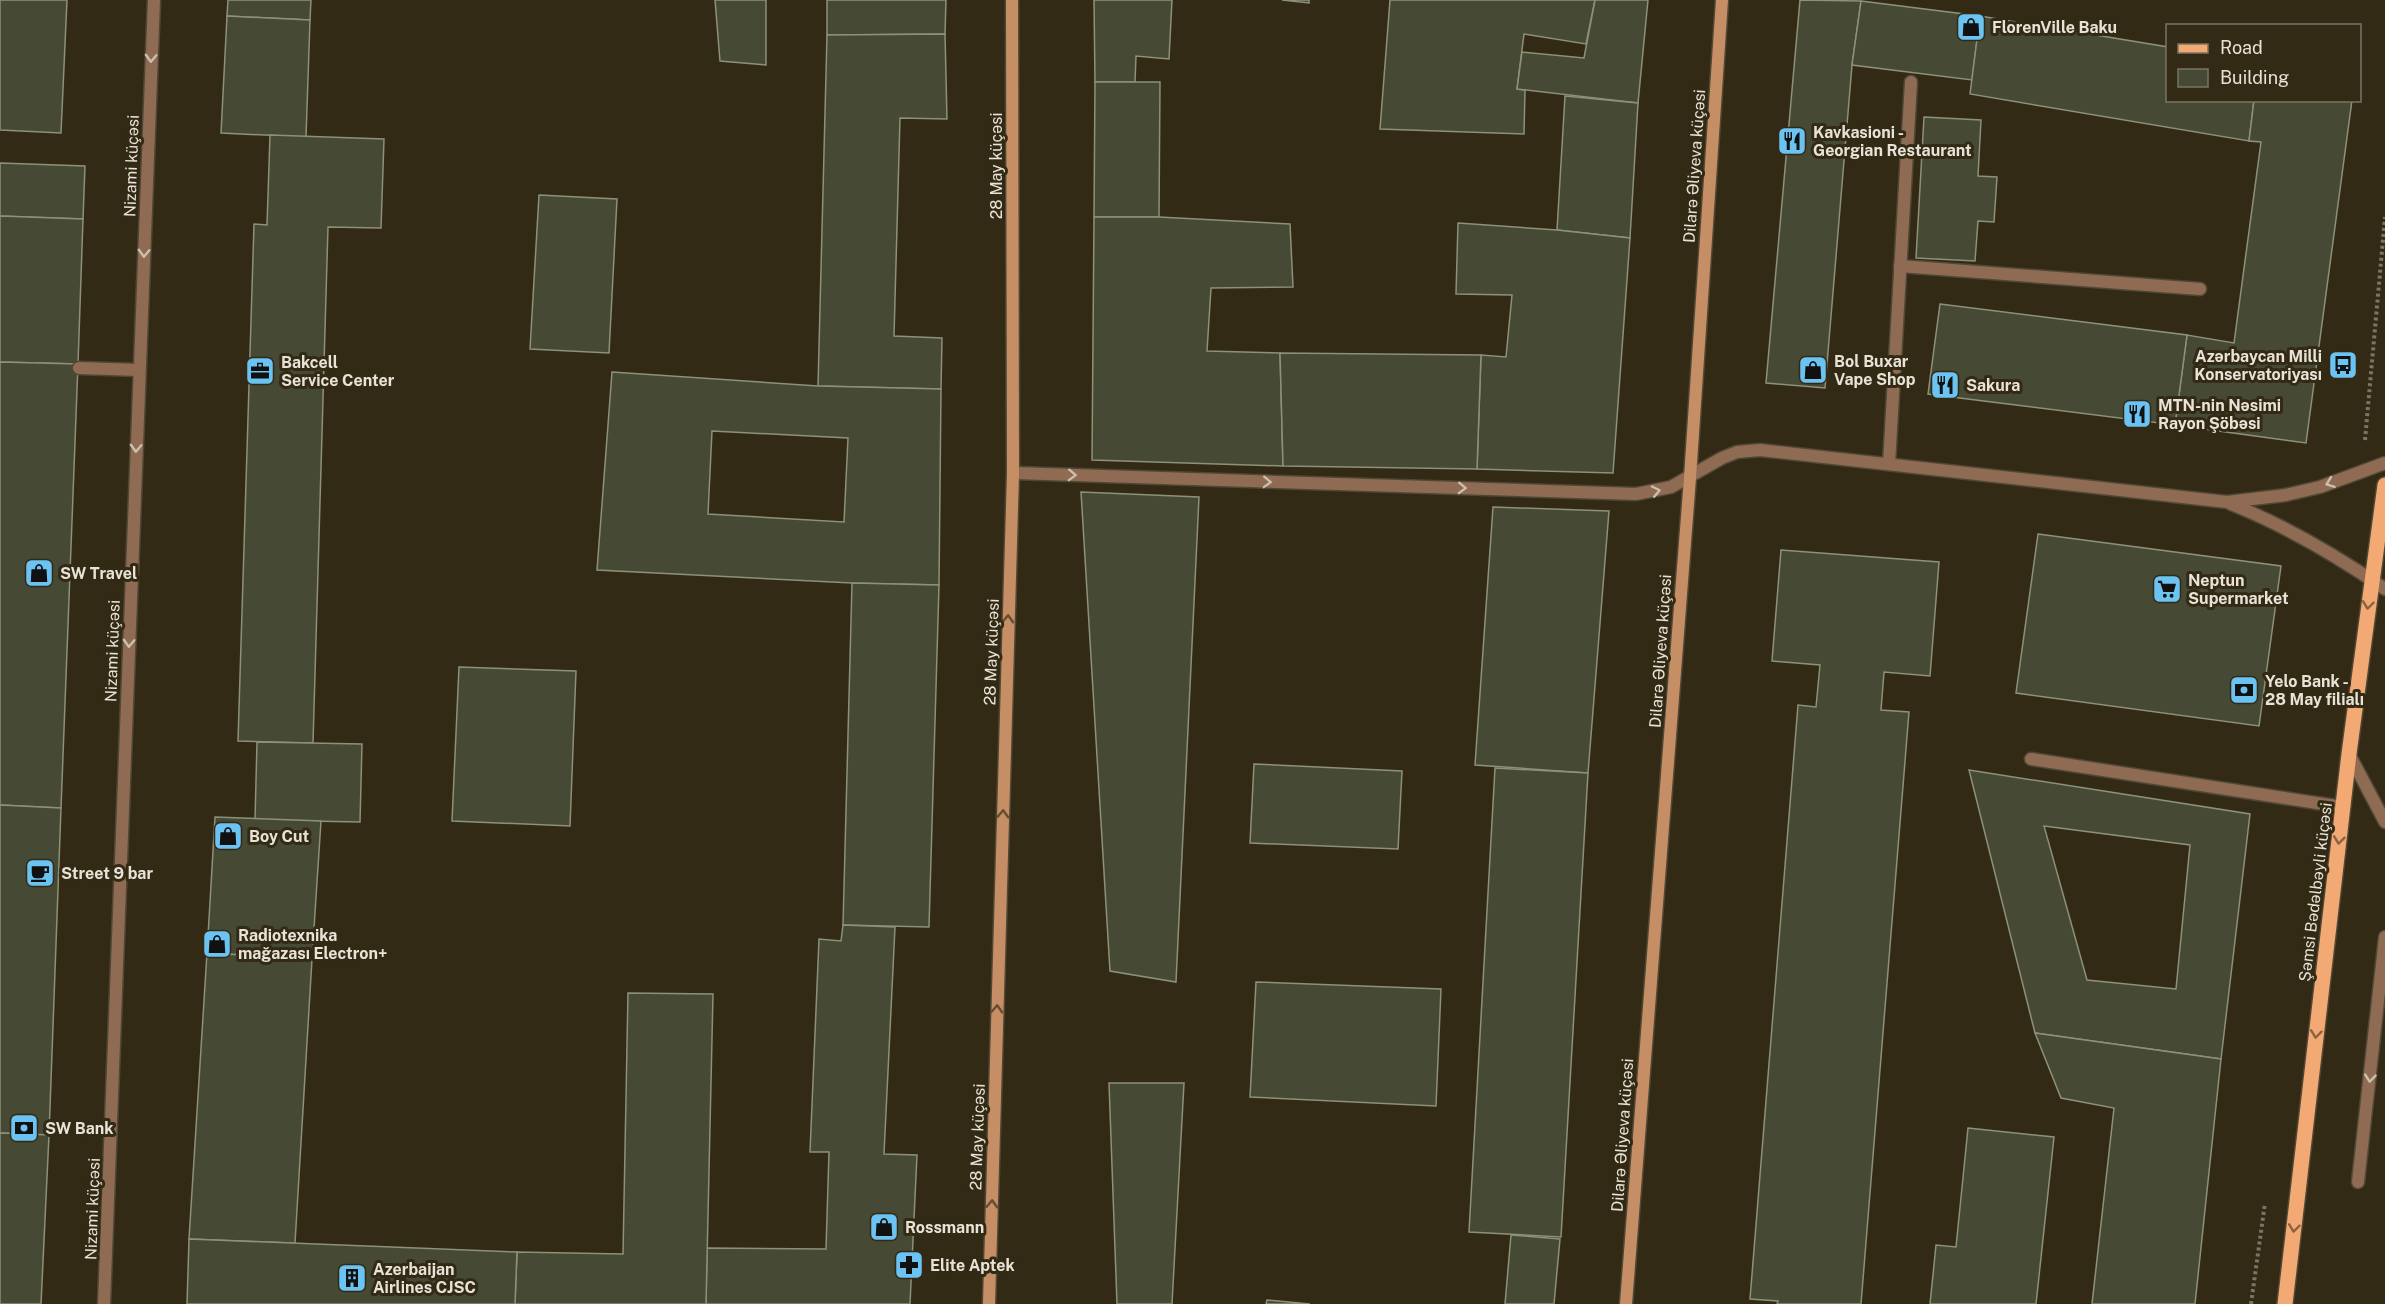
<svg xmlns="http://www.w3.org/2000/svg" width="2385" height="1304" font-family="'Public Sans',sans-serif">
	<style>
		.building { fill: #464a34; stroke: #8d9179; stroke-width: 1.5; fill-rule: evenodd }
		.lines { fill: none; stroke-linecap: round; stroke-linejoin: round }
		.lane-casing { stroke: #504835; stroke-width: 15 }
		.street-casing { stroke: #504835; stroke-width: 15 }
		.secondary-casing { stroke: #504835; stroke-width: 15 }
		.primary-casing { stroke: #504835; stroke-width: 18 }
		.path { stroke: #7c7564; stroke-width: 4; stroke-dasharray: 3 3; stroke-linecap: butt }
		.lane { stroke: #8e6b52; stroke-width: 12 }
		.street { stroke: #8e6b52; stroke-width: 12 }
		.secondary { stroke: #c68e65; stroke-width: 12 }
		.primary { stroke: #f2a974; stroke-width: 15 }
		.oneway { stroke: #cdbfae }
		.oneway2 { stroke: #896340 }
		.oneway3 { stroke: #664d32 }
		.labels { text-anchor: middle; stroke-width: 6; stroke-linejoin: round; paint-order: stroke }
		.poi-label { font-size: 16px; font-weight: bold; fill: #e8e3d6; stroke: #332a16; text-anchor: start }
		.street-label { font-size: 16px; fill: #e8e3d6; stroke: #332a16 }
	</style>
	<rect width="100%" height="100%" fill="#332a16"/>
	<g class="building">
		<polygon points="0,0 67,0 61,133 0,130"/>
		<polygon points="228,0 311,0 310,20 227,16"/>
		<polygon points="715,0 766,0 766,65 720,61"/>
		<polygon points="827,0 946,0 945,34 827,35"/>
		<polygon points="1094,0 1172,0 1169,59 1136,56 1135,82 1095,82"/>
		<polygon points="1282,0 1309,0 1309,3"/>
		<polygon points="1390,0 1595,0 1586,44 1524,34 1517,89 1525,90 1524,134 1380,129"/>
		<polygon points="1595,0 1648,0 1638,103 1517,89 1522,52 1584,58"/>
		<polygon points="1800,0 1861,1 1852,65 1825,388 1766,383"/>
		<polygon points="1861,1 1980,16 1972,80 1852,65"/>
		<polygon points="227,16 310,20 306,137 221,133"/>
		<polygon points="1980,16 2168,47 2168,100 2254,100 2249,141 1970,94"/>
		<polygon points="945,34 947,119 900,118 894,336 942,338 941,389 818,386 827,35"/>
		<polygon points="1095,82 1160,82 1159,217 1094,217"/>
		<polygon points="1565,96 1638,103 1630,238 1557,230"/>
		<polygon points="2254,100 2352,100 2306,443 2175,425 2187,335 2234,343 2261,142 2249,141"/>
		<polygon points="1924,117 1981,120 1978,176 1997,177 1994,222 1978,221 1975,261 1916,258"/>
		<polygon points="270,135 384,139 381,228 328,227 313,743 238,741 254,224 267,225"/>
		<polygon points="0,163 85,166 83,219 0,216"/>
		<polygon points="539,195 617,199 609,353 530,349"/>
		<polygon points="0,216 83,219 78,364 0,362"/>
		<polygon points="1094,217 1159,217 1290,224 1293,287 1211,288 1207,351 1280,353 1283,466 1092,460"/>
		<polygon points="1458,223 1557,230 1630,238 1613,473 1477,469 1481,355 1506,357 1512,295 1456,294"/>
		<polygon points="1940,304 2187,335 2175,425 1928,394"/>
		<polygon points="1280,353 1481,355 1477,469 1283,466"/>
		<polygon points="0,362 78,364 61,808 0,805"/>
		<path d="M612 372 818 386 941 389 939 585 852 583 597 570ZM712 431 848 438 844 522 708 514Z"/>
		<polygon points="1081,492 1199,497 1176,982 1110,971"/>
		<polygon points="1493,507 1609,511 1588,773 1475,765"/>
		<polygon points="2038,534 2281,566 2259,726 2016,693"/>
		<polygon points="1781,550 1939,562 1930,676 1884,672 1881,710 1909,712 1861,1304 1777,1304 1778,1301 1750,1299 1798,705 1816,707 1820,665 1772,661"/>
		<polygon points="852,583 939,585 929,927 843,925"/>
		<polygon points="459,667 576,671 570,826 452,821"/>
		<polygon points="257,742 362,744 360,822 255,820"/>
		<polygon points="1254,764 1402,771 1398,849 1250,843"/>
		<polygon points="1495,768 1588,773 1561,1237 1469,1232"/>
		<path d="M1969 770 2250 814 2221 1059 2035 1033ZM2044 826 2190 845 2176 989 2087 980Z"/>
		<polygon points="0,805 61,808 49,1135 0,1133"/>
		<polygon points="215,817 321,821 312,959 207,953"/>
		<polygon points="843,925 895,927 884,1154 917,1155 910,1304 706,1304 707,1248 826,1249 829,1152 810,1152 819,939 841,941"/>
		<polygon points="207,953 312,959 295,1243 189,1239"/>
		<polygon points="1256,982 1441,989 1436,1106 1250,1097"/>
		<polygon points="628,993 713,994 706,1304 515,1304 517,1252 623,1254"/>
		<polygon points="2035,1033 2221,1059 2195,1304 2092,1304 2114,1108 2061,1098"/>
		<polygon points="1109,1083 1184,1083 1172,1304 1117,1304"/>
		<polygon points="1968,1128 2054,1137 2036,1304 1930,1304 1936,1245 1956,1247"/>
		<polygon points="0,1133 49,1135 41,1304 0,1304"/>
		<polygon points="1511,1235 1560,1239 1554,1304 1505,1304"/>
		<polygon points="189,1239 517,1252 515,1304 187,1304"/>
		<polygon points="1267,1300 1310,1304 1266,1304"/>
	</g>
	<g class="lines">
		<g class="lane-casing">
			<g id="lane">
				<polyline points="1900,266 2200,289"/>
				<polyline points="79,368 139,370"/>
				<polyline points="1889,464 1911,82"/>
				<polyline points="2349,754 2385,822"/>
				<polyline points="2031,759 2343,807"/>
				<polyline points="2358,1182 2385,937"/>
			</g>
		</g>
		<g class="street-casing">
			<g id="street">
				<polyline points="1013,473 1636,494 1671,487 1722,458 1737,452 1760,450 2227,502 2286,495 2320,487 2385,463"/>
				<path d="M2231 504C2286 526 2337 556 2385 589"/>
				<polyline points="104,1304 154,0"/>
			</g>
		</g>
		<g class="secondary-casing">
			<g id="secondary">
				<polyline points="989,1304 1013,473 1012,0"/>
				<polyline points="1626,1304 1690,478 1722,0"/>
			</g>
		</g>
		<g class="primary-casing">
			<polyline id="primary" points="2285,1304 2349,754 2385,485"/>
		</g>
		<g class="path">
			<polyline points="2365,440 2385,217"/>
			<polyline points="2251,1304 2265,1203"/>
		</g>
		<use href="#lane" class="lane"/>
		<use href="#street" class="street"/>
		<use href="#secondary" class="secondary"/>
		<use href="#primary" class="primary"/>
	</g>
	<defs><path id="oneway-chevron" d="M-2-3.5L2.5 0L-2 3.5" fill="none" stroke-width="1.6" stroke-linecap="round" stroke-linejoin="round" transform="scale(1.5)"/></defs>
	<g class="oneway">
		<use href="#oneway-chevron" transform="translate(151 58) rotate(92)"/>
		<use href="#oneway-chevron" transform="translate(144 253) rotate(92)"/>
		<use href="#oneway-chevron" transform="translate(136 448) rotate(92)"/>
		<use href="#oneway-chevron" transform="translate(1072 475) rotate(2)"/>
		<use href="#oneway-chevron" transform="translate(1267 482) rotate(2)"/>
		<use href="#oneway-chevron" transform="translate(2330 483) rotate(160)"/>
		<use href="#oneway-chevron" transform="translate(1462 488) rotate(2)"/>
		<use href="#oneway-chevron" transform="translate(1656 491) rotate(-12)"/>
		<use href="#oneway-chevron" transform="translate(129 643) rotate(92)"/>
		<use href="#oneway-chevron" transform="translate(2370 1078) rotate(96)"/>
	</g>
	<g class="oneway2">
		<use href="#oneway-chevron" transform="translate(2368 605) rotate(97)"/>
		<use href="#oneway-chevron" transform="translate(2339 840) rotate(97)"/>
		<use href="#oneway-chevron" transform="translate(2316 1034) rotate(97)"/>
		<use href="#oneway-chevron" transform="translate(2294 1228) rotate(97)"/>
	</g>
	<g class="oneway3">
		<use href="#oneway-chevron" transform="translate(1008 619) rotate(-88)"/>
		<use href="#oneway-chevron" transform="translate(1003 814) rotate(-88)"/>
		<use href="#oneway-chevron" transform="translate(997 1009) rotate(-88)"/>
		<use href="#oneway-chevron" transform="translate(992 1204) rotate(-88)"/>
	</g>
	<defs>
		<g id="shop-square" transform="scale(1.5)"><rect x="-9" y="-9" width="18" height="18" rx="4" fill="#6bc3f2" stroke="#332a16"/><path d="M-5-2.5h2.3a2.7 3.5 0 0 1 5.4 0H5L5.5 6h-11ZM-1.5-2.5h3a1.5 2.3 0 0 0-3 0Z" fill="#111"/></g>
		<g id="restaurant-square" transform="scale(1.5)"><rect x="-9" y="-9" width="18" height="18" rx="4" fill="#6bc3f2" stroke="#332a16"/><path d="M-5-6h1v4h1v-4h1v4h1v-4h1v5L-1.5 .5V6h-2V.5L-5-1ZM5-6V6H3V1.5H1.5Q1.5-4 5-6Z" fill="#111"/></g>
		<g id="bus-square" transform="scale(1.5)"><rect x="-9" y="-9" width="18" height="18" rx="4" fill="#6bc3f2" stroke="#332a16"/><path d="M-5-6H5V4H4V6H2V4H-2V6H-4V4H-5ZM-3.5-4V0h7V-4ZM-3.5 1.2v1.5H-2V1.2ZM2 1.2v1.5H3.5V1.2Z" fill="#111"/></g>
		<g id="office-square" transform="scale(1.5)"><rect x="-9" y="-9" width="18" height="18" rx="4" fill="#6bc3f2" stroke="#332a16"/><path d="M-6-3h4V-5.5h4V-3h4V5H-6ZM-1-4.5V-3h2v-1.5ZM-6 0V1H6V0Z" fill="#111"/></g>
		<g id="supermarket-square" transform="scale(1.5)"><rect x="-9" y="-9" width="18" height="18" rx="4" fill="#6bc3f2" stroke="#332a16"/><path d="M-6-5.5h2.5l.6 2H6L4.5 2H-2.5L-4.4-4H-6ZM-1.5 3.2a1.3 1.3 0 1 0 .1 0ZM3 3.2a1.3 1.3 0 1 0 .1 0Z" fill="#111"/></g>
		<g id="bank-square" transform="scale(1.5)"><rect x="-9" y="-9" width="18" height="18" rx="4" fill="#6bc3f2" stroke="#332a16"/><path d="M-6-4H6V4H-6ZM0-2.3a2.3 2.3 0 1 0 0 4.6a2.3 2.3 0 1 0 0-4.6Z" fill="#111"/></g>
		<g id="cafe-square" transform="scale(1.5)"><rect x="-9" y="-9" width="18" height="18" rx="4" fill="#6bc3f2" stroke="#332a16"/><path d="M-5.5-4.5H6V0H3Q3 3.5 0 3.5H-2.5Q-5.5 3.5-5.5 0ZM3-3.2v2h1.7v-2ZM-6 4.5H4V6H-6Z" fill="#111"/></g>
		<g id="pharmacy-square" transform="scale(1.5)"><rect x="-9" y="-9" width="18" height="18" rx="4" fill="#6bc3f2" stroke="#332a16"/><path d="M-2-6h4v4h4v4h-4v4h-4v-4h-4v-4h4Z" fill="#111"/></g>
		<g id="building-square" transform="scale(1.5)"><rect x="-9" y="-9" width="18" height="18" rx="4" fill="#6bc3f2" stroke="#332a16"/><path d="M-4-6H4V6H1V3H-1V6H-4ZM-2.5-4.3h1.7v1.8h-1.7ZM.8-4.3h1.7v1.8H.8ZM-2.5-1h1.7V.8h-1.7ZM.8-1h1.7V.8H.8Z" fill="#111"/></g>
	</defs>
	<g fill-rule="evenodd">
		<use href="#shop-square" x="1971" y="27"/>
		<use href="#restaurant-square" x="1792" y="141"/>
		<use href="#bus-square" x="2343" y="365"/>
		<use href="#shop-square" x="1813" y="370"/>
		<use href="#office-square" x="260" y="371"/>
		<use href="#restaurant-square" x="1945" y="385"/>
		<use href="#restaurant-square" x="2137" y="414"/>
		<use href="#shop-square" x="39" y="573"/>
		<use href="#supermarket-square" x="2167" y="589"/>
		<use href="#bank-square" x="2244" y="690"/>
		<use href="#shop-square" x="228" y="836"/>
		<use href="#cafe-square" x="40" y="873"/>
		<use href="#shop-square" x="217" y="944"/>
		<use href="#bank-square" x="24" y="1128"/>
		<use href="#shop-square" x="884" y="1227"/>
		<use href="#pharmacy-square" x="909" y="1265"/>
		<use href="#building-square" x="352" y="1278"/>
	</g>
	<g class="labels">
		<g class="poi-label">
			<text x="1992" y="33">FlorenVille Baku</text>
			<text x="1813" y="138">Kavkasioni -<tspan x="1813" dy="18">Georgian Restaurant</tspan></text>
			<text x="2322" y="362" text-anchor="end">Azərbaycan Milli<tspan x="2322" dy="18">Konservatoriyası</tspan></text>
			<text x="1834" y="367">Bol Buxar<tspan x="1834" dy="18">Vape Shop</tspan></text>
			<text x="281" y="368">Bakcell<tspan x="281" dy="18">Service Center</tspan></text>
			<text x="1966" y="391">Sakura</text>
			<text x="2158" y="411">MTN-nin Nəsimi<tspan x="2158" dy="18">Rayon Şöbəsi</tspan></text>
			<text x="60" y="579">SW Travel</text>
			<text x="2188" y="586">Neptun<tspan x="2188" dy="18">Supermarket</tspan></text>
			<text x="2265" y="687">Yelo Bank -<tspan x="2265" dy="18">28 May filialı</tspan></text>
			<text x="249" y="842">Boy Cut</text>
			<text x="61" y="879">Street 9 bar</text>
			<text x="238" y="941">Radiotexnika<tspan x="238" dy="18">mağazası Electron+</tspan></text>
			<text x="45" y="1134">SW Bank</text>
			<text x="905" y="1233">Rossmann</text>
			<text x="930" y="1271">Elite Aptek</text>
			<text x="373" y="1275">Azerbaijan<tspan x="373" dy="18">Airlines CJSC</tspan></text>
		</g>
		<g class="street-label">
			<text transform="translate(131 166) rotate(-88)" y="6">Nizami küçəsi</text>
			<text transform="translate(996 166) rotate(-90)" y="6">28 May küçəsi</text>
			<text transform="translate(1694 166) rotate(-86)" y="6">Dilarə Əliyeva küçəsi</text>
			<text transform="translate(112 651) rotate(-88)" y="6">Nizami küçəsi</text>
			<text transform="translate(1660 651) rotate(-86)" y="6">Dilarə Əliyeva küçəsi</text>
			<text transform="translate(991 652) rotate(-88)" y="6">28 May küçəsi</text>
			<text transform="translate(2315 892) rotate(-83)" y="6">Şəmsi Bədəlbəyli küçəsi</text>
			<text transform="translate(1622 1135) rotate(-86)" y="6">Dilarə Əliyeva küçəsi</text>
			<text transform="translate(977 1137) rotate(-88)" y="6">28 May küçəsi</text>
			<text transform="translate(92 1209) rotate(-88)" y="6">Nizami küçəsi</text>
		</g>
	</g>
	<rect x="2166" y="24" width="195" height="78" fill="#332a16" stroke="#7b7463" stroke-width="1.5"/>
	<rect x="2178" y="44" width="30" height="9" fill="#f2a974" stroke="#7b7463" stroke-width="1.5"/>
	<text x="2220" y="54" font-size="18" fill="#e8e3d6">Road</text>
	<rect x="2178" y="69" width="30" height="18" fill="#464a34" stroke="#7b7463" stroke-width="1.5"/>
	<text x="2220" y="84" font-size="18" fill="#e8e3d6">Building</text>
</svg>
